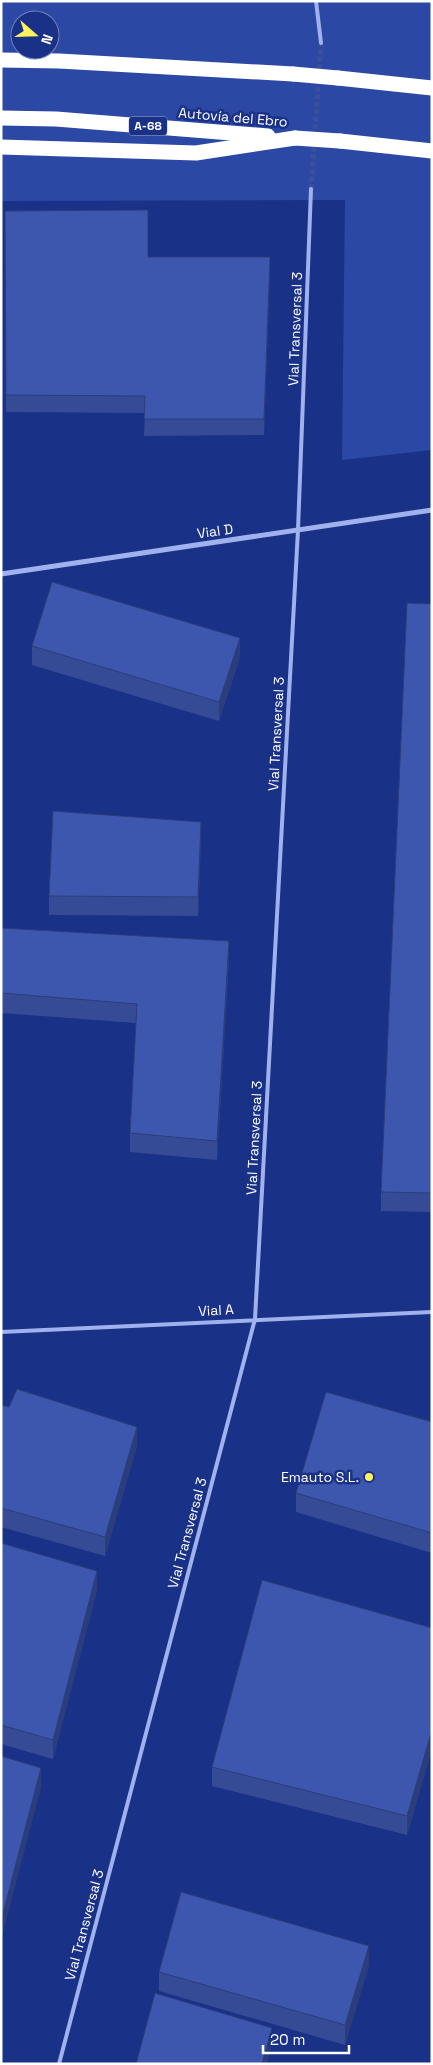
<svg xmlns="http://www.w3.org/2000/svg" width="433" height="2065" font-family="'Space Grotesk',sans-serif">
	<style>
		.green { fill: #2c48a5; fill-rule: evenodd }
		.lines { fill: none; stroke-linecap: round; stroke-linejoin: round }
		.street-tunnel { stroke: #3c5099; stroke-width: 5; stroke-dasharray: 5 2.5; stroke-linecap: butt }
		.lane { stroke: #a0b2ed; stroke-width: 4 }
		.street { stroke: #a0b2ed; stroke-width: 5 }
		.highway { stroke: #fff; stroke-width: 15 }
		.highway-bridge { stroke: #fff; stroke-width: 15 }
		.wall { fill: #354b96 }
		.shaded-wall { fill: #2b3d7a }
		.building { fill: #3e57ae; stroke: #2b3d7a }
		.poi-dot { fill: #fff35c; stroke: #193187; stroke-width: 2 }
		.labels { text-anchor: middle; stroke-width: 5; stroke-linejoin: round; paint-order: stroke }
		.shield { fill: #193187; stroke: #bac1db; stroke-width: 1 }
		.shield-label { font-size: 12px; font-weight: bold; fill: #fff }
		.street-label { font-size: 14px; fill: #fff; stroke: #193187 }
		.poi-label { font-size: 14px; fill: #fff; stroke: #193187; text-anchor: end }
	</style>
	<rect width="100%" height="100%" fill="#193187"/>
	<path class="green" d="M1 1H432V450L342 460 345 200 1 201ZM20 20H50V50H20Z"/>
	<g class="lines">
		<polyline class="street-tunnel" points="311,189 321,43"/>
		<g class="lane">
			<polyline points="316,1 321,43"/>
			<polyline points="1,1332 432,1312"/>
			<polyline points="59,2064 255,1319 298,530 311,189"/>
		</g>
		<polyline class="street" points="1,574 432,510"/>
		<g class="highway">
			<polyline points="1,60 59,61 293,74"/>
			<polyline points="338,78 432,88"/>
			<polyline points="1,118 56,119 268,136"/>
			<polyline points="340,141 432,151"/>
			<polyline points="1,147 196,153 295,138"/>
		</g>
		<g class="highway-bridge">
			<polyline points="293,74 338,78"/>
			<polyline points="295,138 340,141"/>
		</g>
	</g>
	<g class="wall">
		<polygon points="5,211 148,257 270,274 264,435 144,436 145,413 6,412"/>
		<polygon points="432,604 432,1212 381,1211 381,1192"/>
		<polygon points="32,646 240,657 219,721 32,665"/>
		<polygon points="201,841 198,916 49,915 49,896"/>
		<polygon points="1,928 229,960 217,1160 130,1152 130,1133 136,1023 1,1013"/>
		<polygon points="1,1405 137,1446 105,1556 1,1527"/>
		<polygon points="432,1422 432,1553 296,1512 296,1493"/>
		<polygon points="1,1543 97,1590 53,1759 1,1744"/>
		<polygon points="432,1628 432,1749 407,1835 212,1786 212,1767"/>
		<polygon points="369,1965 345,2045 159,1991 159,1972"/>
	</g>
	<g class="shaded-wall">
		<polygon points="270,257 270,274 264,435 264,419"/>
		<polygon points="240,638 240,657 219,721 219,702"/>
		<polygon points="201,822 201,841 198,916 198,897"/>
		<polygon points="229,941 229,960 217,1160 217,1141"/>
		<polygon points="137,1427 137,1446 105,1556 105,1537"/>
		<polygon points="97,1571 97,1590 53,1759 53,1740"/>
		<polygon points="432,1730 432,1749 407,1835 407,1816"/>
		<polygon points="41,1768 41,1788 1,1940 1,1921"/>
		<polygon points="369,1946 369,1965 345,2045 345,2025"/>
		<polygon points="272,2028 272,2044 267,2064 262,2064"/>
	</g>
	<g class="building">
		<polygon points="148,210 148,257 270,257 264,419 144,419 145,396 6,395 5,211"/>
		<polygon points="52,582 240,638 219,702 32,646"/>
		<polygon points="407,603 432,604 432,1193 381,1192"/>
		<polygon points="53,811 201,822 198,897 49,896"/>
		<polygon points="1,928 229,941 217,1141 130,1133 137,1004 1,993"/>
		<polygon points="17,1389 137,1427 105,1537 1,1508 1,1405 9,1407"/>
		<polygon points="326,1392 432,1422 432,1533 296,1493"/>
		<polygon points="1,1543 97,1571 53,1740 1,1725"/>
		<polygon points="262,1580 432,1628 432,1730 407,1816 212,1767"/>
		<polygon points="1,1756 41,1768 1,1921"/>
		<polygon points="181,1892 369,1946 345,2025 159,1972"/>
		<polygon points="155,1993 272,2028 262,2064 136,2064"/>
	</g>
	<circle class="poi-dot" cx="369" cy="1477" r="5"/>
	<g class="labels">
		<rect class="shield" x="129" y="116.5" width="38" height="19" rx="4"/>
		<g class="shield-label">
			<text x="148" y="130">A-68</text>
		</g>
		<g class="street-label">
			<text transform="translate(233 117) rotate(5)" y="5">Autovía del Ebro</text>
			<text transform="translate(295 329) rotate(-88)" y="5">Vial Transversal 3</text>
			<text transform="translate(215 531) rotate(-8)" y="5">Vial D</text>
			<text transform="translate(276 734) rotate(-87)" y="5">Vial Transversal 3</text>
			<text transform="translate(254 1138) rotate(-87)" y="5">Vial Transversal 3</text>
			<text transform="translate(216 1310) rotate(-3)" y="5">Vial A</text>
			<text transform="translate(187 1533) rotate(-75)" y="5">Vial Transversal 3</text>
			<text transform="translate(84 1925) rotate(-75)" y="5">Vial Transversal 3</text>
		</g>
		<g class="poi-label">
			<text x="359" y="1482">Emauto S.L.</text>
		</g>
	</g>
	<rect width="433" height="2065" fill="none" stroke="#ffffff" stroke-width="5"/>
	<g transform="translate(35 35) rotate(110)"><circle r="24" fill="#193187" stroke="#7583b7"/>
	<path d="M0-4L9 19L0 12L-9 19Z" fill="#fff35c"/>
	<text y="-8" font-size="14" font-weight="bold" text-anchor="middle" fill="#ffffff">N</text>
	</g>
	<path d="M263 2045v8h86v-8" fill="none" stroke="#ffffff" stroke-width="2.5"/>
	<text x="270" y="2045" font-size="15" fill="#ffffff" stroke="#193187" stroke-width="4" paint-order="stroke">20 m</text>
</svg>
